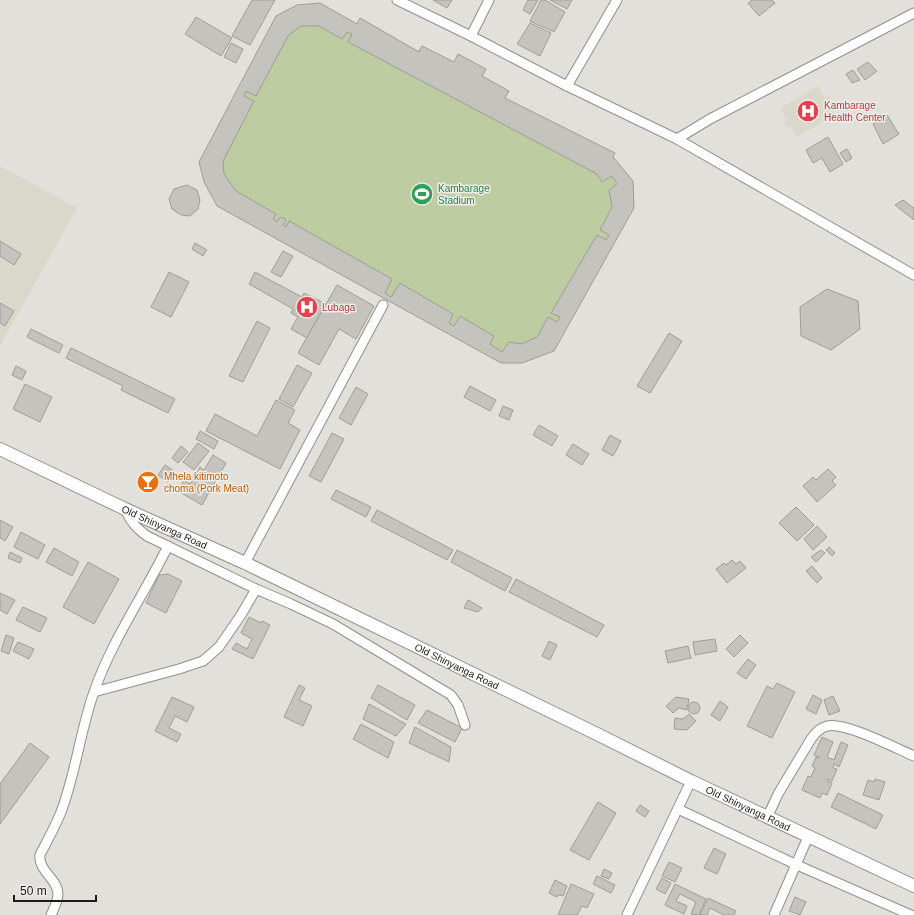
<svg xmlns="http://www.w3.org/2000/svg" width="914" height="915" font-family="Helvetica,sans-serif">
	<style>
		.built { fill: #dad8cb }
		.green { fill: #becda1 }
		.building { fill: #c4c3bd; stroke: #9e9d98; fill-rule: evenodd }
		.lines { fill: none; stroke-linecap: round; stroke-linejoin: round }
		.street-casing { stroke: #908f8a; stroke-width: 11 }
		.secondary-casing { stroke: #908f8a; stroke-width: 14 }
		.street { stroke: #fff; stroke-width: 9 }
		.secondary { stroke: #fff; stroke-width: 12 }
		.labels { text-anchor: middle; stroke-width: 3; stroke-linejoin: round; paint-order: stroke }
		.health-label { font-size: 10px; fill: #be3a42; stroke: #eeede8; text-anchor: start }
		.leisure-label { font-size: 10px; fill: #27864d; stroke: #eeede8; text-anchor: start }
		.food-label { font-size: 10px; fill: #c56008; stroke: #eeede8; text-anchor: start }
		.street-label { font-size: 10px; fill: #1b1b19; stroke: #eeede8 }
	</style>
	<rect width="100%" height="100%" fill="#e1e0db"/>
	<g class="built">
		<polygon points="818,86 825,98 829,97 832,102 829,104 835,115 797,137 791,126 787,128 784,122 787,120 780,108"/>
		<polygon points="0,166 77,208 0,346"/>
	</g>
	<polygon class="green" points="320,3 357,24 360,18 418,51 422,46 454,62 458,54 486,69 482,76 509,91 505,98 615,153 613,157 633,181 634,208 554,351 522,363 501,363 217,206 199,162 276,16 297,5"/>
	<g class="building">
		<polygon points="252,0 275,0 250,45 232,36"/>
		<polygon points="433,0 452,0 447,8"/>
		<polygon points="528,0 538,0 530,14 523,10"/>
		<polygon points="541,0 545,0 565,12 554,32 530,21"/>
		<polygon points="550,0 572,0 567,9"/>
		<polygon points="752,0 772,0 775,3 759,16 748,3"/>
		<path d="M320 3 357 24 360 18 419 52 422 46 454 62 458 54 486 69 482 76 509 91 505 98 615 153 613 157 633 181 634 208 554 351 522 363H501L217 206 204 182 199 162 276 16 297 5ZM301 26H319L342 39 347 32 352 34 348 42 597 174 602 182 612 176 617 184 609 190 612 207 600 230 609 235 606 240 597 235 551 313 560 317 557 322 548 317 537 337 521 344 509 342 502 352 490 344 494 336 460 316 454 326 449 323 453 314 400 283 391 297 385 293 392 279 289 221 286 227 283 225 286 219 280 217 277 222 273 219 276 214 236 191 224 174 223 161 254 101 244 96 246 91 256 96 288 36Z"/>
		<polygon points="196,17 232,38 221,56 185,34"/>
		<polygon points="530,23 551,33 540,56 517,44"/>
		<polygon points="231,43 243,49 236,63 224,57"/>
		<polygon points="868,62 877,71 865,80 857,69"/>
		<polygon points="853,70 860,80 852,83 846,74"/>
		<polygon points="887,115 899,134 883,144 873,124"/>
		<polygon points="828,137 843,164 830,172 822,158 813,163 806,150"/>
		<polygon points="847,149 852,158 846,162 840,153"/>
		<polygon points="187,185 197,190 200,200 198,209 190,216 181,215 172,209 169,199 174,189"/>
		<polygon points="903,200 914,208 914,220 895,205"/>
		<polygon points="0,241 21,254 14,265 0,256"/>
		<polygon points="195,243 207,250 203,256 192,249"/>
		<polygon points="283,251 293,256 281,277 271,272"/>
		<polygon points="169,272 189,282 171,317 151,307"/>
		<polygon points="255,272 302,297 304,293 326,304 307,338 291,329 298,317 291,313 293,309 249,284"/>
		<polygon points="337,285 374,306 356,339 339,329 319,365 298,353"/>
		<polygon points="827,289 858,301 860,329 831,350 801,336 800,307"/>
		<polygon points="0,303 14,311 5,326 0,323"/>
		<polygon points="257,321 270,328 243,382 229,376"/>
		<polygon points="31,329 63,345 59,353 27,337"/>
		<polygon points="669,333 682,341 650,393 637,386"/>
		<polygon points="71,348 175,399 168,413 121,390 123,386 66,358"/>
		<polygon points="297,365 312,373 293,407 279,399"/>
		<polygon points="16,366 26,371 22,380 12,375"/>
		<polygon points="25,384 52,397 40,422 13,409"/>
		<polygon points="470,386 496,400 490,411 464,397"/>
		<polygon points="356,387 368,394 351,425 339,418"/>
		<polygon points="276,400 295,410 288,423 300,430 280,469 206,431 215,414 257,436"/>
		<polygon points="503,406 513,410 509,420 499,416"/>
		<polygon points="539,425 558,436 552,446 533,435"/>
		<polygon points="200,431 218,441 214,449 196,439"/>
		<polygon points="332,433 344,439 321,482 309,476"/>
		<polygon points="610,435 621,441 613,456 602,450"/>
		<polygon points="198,443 209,451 194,470 183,462"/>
		<polygon points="573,444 589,454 582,465 566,455"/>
		<polygon points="181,446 188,452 178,463 172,458"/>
		<polygon points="213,455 226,463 202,505 178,491 184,480 190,484 200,467 204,470"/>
		<polygon points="165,465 175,472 168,482 158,475"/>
		<polygon points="828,469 836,477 832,481 836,485 817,502 803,486 813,477 816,480"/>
		<polygon points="336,490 371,507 366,517 331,499"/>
		<polygon points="796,507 814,525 797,541 779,523"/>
		<polygon points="377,510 453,550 447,560 371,521"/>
		<polygon points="0,520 13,527 5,541 0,538"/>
		<polygon points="817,526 827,537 813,550 804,539"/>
		<polygon points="21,532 45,545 38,559 14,547"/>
		<polygon points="829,547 835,553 832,556 826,550"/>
		<polygon points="54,548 79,562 72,576 46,562"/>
		<polygon points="457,550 512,578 505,591 451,562"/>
		<polygon points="821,550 825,553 816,562 811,557"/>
		<polygon points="10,552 22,558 20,563 8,558"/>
		<polygon points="732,560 736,564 740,561 746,568 727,583 716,569 724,563 726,565"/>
		<polygon points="88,562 119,579 94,624 63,607"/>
		<polygon points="812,566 822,578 817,583 806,571"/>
		<polygon points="168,574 182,581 166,613 146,603 159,575"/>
		<polygon points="516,579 604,625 597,637 509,592"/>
		<polygon points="0,593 15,600 7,614 0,610"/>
		<polygon points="468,600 482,608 478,612 464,608"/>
		<polygon points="23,607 47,618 40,632 16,620"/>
		<polygon points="249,617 261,623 262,621 270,625 253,659 232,649 236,643 247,649 252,639 241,633"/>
		<polygon points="6,635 14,638 9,654 1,651"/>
		<polygon points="740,635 748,643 734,657 726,649"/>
		<polygon points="715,639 717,651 695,655 693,642"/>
		<polygon points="549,641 557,645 550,660 542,656"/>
		<polygon points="18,642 34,649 29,659 13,651"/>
		<polygon points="688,646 691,658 668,663 665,651"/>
		<polygon points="748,659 756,665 746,679 737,673"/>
		<polygon points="777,683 795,692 772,738 747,726 767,686 773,689"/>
		<polygon points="299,685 305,688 299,700 312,706 303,726 284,717"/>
		<polygon points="378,685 415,705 407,720 371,698"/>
		<polygon points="813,695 822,700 816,714 806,709"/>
		<polygon points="833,696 840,711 829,715 824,700"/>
		<polygon points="172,697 194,707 187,722 175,716 169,728 181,734 177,742 155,731"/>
		<polygon points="676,697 689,699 687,710 679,708 673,713 666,706"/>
		<polygon points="720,701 728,707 720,721 711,715"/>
		<circle cx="694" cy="708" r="6"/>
		<polygon points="369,704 406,724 396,736 363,719"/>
		<polygon points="427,710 462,728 455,742 418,723"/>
		<polygon points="689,714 696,721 687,730 674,729 675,718 683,719"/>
		<polygon points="361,724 394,742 388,758 353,739"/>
		<polygon points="415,727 451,747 449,762 409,743"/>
		<polygon points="822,737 833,742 827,757 834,760 841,742 848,745 839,767 834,764 833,768 837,769 832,781 828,779 827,781 832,783 827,795 822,793 820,798 802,790 808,776 811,777 815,768 812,766 816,757 819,758 819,757 814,755"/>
		<polygon points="30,743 49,757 0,824 0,784"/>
		<polygon points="875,779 885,782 879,800 863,795 868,780 874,782"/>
		<polygon points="838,793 883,815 876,829 831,807"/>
		<polygon points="598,802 616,813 589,860 570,850"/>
		<polygon points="640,805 649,811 645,817 636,811"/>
		<polygon points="714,848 726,854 717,874 704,868"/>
		<polygon points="669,862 682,868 675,882 662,876"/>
		<polygon points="604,869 612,873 609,879 601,876"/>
		<polygon points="597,876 615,885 611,893 593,884"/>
		<polygon points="662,878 671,883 665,894 656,889"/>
		<polygon points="555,880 567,886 563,896 558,895 557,897 549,893"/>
		<polygon points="571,884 594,894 587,908 582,906 577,915 558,915"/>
		<polygon points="675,884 706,899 699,915 691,914 696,902 680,894 676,901 687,906 684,914 665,905"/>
		<polygon points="795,897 806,902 800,915 789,911"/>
		<polygon points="708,898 736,911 734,915 724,915 710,908 707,915 700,915"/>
	</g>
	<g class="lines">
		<g class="street-casing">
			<g id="street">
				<polyline points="397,0 471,36 567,86 677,139 914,275"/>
				<polyline points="471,36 489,0"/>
				<polyline points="567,86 617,0"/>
				<polyline points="677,139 710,119 914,13"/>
				<path d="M125 509C131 522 135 527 147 536L256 589 291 604 333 624 451 695 458 705 465 725"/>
				<polyline points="245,563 383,305"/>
				<polyline points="94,692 179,669 203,661 219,647 241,615 256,589"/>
				<polyline points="678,809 797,865 911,915"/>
				<path d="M767 818 778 794 811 739C815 733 820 728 827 726 846 722 895 748 914 756"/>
				<path d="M51 915C54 908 58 901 58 894 58 879 38 871 40 855 47 841 55 827 61 812 76 773 80 731 94 692 112 640 144 595 168 546"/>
				<polyline points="627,915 691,781"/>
				<polyline points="774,915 808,837"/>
			</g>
		</g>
		<g class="secondary-casing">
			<g id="secondary">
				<path id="s1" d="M0 449 125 509 245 563 597 734 691 781 914 886"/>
			</g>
		</g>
		<use href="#street" class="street"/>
		<use href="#secondary" class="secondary"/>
	</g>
	<defs>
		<g id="hospital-disc" transform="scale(1.15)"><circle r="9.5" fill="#e0444e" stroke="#eeede8"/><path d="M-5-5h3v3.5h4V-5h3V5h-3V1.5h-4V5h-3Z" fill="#fff"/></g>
		<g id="stadium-disc" transform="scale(1.15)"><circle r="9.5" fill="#2e9e5b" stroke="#eeede8"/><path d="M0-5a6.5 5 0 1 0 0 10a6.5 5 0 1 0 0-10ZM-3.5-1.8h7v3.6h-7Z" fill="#fff"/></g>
		<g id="bar-disc" transform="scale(1.15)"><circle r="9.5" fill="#e8710a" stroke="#eeede8"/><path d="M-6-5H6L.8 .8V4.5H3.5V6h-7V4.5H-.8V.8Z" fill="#fff"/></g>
	</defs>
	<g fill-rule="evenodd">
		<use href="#hospital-disc" x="808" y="111"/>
		<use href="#stadium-disc" x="422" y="194"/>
		<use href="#hospital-disc" x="307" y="307"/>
		<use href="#bar-disc" x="148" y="482"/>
	</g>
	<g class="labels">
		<g class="health-label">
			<text x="824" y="109">Kambarage<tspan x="824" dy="12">Health Center</tspan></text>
			<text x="322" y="311">Lubaga</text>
		</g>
		<g class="leisure-label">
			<text x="438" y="192">Kambarage<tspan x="438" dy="12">Stadium</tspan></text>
		</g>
		<g class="food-label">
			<text x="164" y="480">Mhela kitimoto<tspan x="164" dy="12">choma (Pork Meat)</tspan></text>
		</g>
		<g class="street-label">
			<text dy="4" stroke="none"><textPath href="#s1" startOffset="182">Old Shinyanga Road</textPath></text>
			<text dy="4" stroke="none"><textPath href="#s1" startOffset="506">Old Shinyanga Road</textPath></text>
			<text dy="4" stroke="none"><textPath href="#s1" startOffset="830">Old Shinyanga Road</textPath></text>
		</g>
	</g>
	<path d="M14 895v6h82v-6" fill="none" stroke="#1b1b19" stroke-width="2"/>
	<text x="20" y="895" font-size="12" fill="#1b1b19" stroke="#eeede8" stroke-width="3" paint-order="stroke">50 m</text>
</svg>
